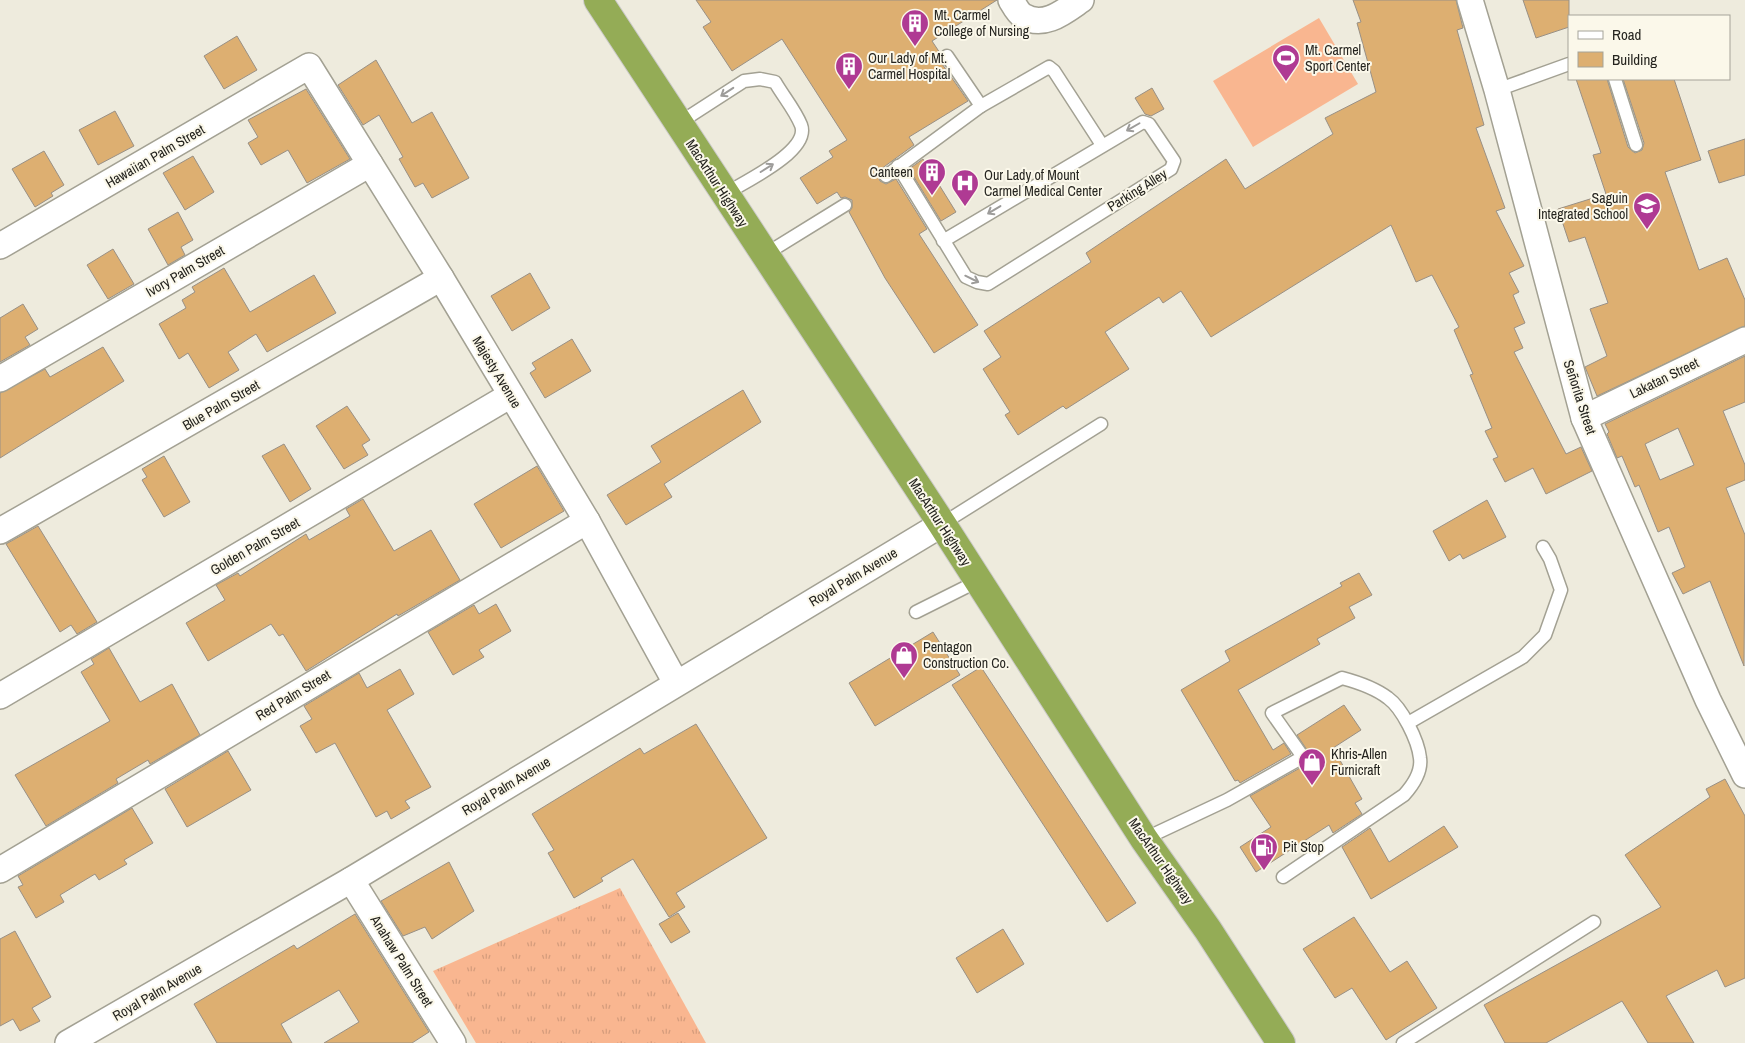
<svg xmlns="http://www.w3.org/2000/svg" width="1745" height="1043" font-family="'Archivo Narrow',sans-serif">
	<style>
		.grass { fill: url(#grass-tufts) }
		.pitch { fill: #f9b690 }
		.building { fill: #ddaf71; stroke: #999085; fill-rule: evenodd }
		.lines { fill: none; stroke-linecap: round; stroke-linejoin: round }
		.lane-casing { stroke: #a3a193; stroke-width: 15 }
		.street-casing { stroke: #a3a193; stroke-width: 28 }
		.highway-casing { stroke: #cbcac9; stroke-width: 30 }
		.lane { stroke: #fff; stroke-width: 12 }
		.street { stroke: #fff; stroke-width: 25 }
		.highway { stroke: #94ac56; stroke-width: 28 }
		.oneway { stroke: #9d9c9a }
		.labels { text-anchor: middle; stroke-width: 4; stroke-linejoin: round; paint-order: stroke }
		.poi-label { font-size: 14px; fill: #25241f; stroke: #fbf8ea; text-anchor: start }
		.street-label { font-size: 14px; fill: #25241f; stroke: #fbf8ea }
	</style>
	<defs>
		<pattern id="grass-tufts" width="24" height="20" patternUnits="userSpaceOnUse" patternTransform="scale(1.25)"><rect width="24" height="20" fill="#f9b690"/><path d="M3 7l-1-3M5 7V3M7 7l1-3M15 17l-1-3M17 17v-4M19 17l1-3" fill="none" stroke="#d59c7c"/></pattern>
	</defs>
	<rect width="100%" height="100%" fill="#eeebdd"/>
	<polygon class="grass" points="620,888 706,1043 476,1043 433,971"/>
	<polygon class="pitch" points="1319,18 1358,84 1253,147 1213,81"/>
	<g class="building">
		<polygon points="696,0 997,0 932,41 940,53 940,61 968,101 909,137 914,145 881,169 878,176 880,181 886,184 896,179 927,229 919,234 978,325 934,353 885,278 849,212 852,208 852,200 845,197 841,198 837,192 817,204 800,178 833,157 829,151 847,140 782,39 732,71 703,27 711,22"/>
		<polygon points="1353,0 1456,0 1463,28 1457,30 1484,125 1476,128 1505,208 1496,211 1524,266 1509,273 1519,292 1513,295 1525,323 1514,328 1523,348 1514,352 1566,454 1581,447 1592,471 1546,494 1533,468 1505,482 1493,459 1498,457 1485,431 1492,428 1470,375 1473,374 1454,330 1459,327 1432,275 1416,282 1391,225 1211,337 1181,291 1163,303 1159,297 1105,332 1129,369 1066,409 1063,406 1018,435 1005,415 1010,412 983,369 1001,357 984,331 1091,262 1086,253 1226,159 1245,189 1333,134 1325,118 1376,92 1357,23 1361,22"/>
		<polygon points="1523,0 1569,0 1569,27 1536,38"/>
		<polygon points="237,36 257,70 224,89 204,56"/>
		<polygon points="376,60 412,123 432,112 469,178 432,198 423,183 415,187 399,159 403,157 379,115 363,125 338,85"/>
		<polygon points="1576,79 1607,79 1628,147 1635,153 1642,150 1644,143 1623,79 1674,79 1701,160 1665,172 1699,270 1727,258 1745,300 1745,326 1597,396 1585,367 1607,356 1590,309 1608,303 1585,237 1569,242 1558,209 1606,194 1593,155 1601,153"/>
		<polygon points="1152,88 1164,109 1151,116 1145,114 1135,98"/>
		<polygon points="306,89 350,159 307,183 288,150 261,165 248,143 258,137 248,120"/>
		<polygon points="115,111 134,146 98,165 79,130"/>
		<polygon points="1745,139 1745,175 1719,183 1708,151"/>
		<polygon points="44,151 64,185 51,193 53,196 35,207 12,169"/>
		<polygon points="193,156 214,192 185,210 163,173"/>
		<polygon points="923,159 956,212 941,221 909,169"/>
		<polygon points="178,212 193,240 181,247 185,255 168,265 148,229"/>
		<polygon points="113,249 134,284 108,299 87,265"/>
		<polygon points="224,268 250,312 314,275 336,313 267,352 256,334 228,352 239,370 209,388 188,353 179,359 159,324 186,308 182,300 195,292 192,287"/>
		<polygon points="530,273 550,308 512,331 491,296"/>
		<polygon points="23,304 38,329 25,337 30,345 0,362 0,318"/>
		<polygon points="572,339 591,371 545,398 530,373 536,369 532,363"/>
		<polygon points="103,347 124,381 0,458 0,393 45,369 50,377"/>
		<path d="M1745 356V402L1723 411 1745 465V480L1726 488 1745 535 1744 666 1710 581 1683 594 1672 573 1685 567 1669 527 1658 532 1639 485 1635 487 1622 456 1617 458 1607 434 1609 432 1605 424ZM1678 428 1694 465 1660 480 1645 444Z"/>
		<polygon points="743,390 761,422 664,484 672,497 626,525 607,495 661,462 651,446"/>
		<polygon points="347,406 370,440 362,445 368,455 344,469 316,426"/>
		<polygon points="284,444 311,489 290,502 262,456"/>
		<polygon points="164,456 190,502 164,517 142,480 147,477 142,469"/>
		<polygon points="537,466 564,511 501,548 474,504"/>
		<polygon points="363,499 394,551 431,530 460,580 398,616 397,614 306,671 283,634 279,636 271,624 208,661 186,623 225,600 216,585 238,573 240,576 306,534 309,540 350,516 346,509"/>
		<polygon points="1487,500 1506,537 1463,559 1460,554 1449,561 1433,531"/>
		<polygon points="38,526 97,622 77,634 71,625 60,632 6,544"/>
		<polygon points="1359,573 1372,595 1349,607 1355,618 1317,639 1320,644 1238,690 1273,750 1284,743 1291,754 1240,783 1238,780 1235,781 1181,690 1230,661 1225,651 1342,586 1340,583"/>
		<polygon points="496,604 511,631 479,650 484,657 453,675 428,632 474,605 479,614"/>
		<polygon points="933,632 960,675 875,726 849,683"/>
		<polygon points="109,648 140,702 172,684 200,735 150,764 148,760 116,779 118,783 46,826 15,775 110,721 81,672 94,664 91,659"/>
		<polygon points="981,667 1136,903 1107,922 952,685"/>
		<polygon points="400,669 414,694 387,710 431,787 405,801 410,808 391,819 387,811 376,817 335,743 316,753 300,726 312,719 304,706 359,673 367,688"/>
		<polygon points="1344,705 1361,730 1333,748 1362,799 1355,803 1362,814 1333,833 1329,825 1256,872 1240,847 1271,827 1250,796 1307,764 1311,756 1297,735"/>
		<polygon points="696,724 767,838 676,893 685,907 669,917 633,859 601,878 603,881 574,898 548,853 554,850 532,814 640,748 644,754"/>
		<polygon points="228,751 251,790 187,827 165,789"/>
		<polygon points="1725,779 1745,816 1745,978 1725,987 1717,970 1666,996 1694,1043 1648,1043 1622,1001 1546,1043 1505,1043 1484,1005 1661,907 1625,855 1710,797 1706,789"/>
		<polygon points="132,808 153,843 124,860 127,864 99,880 95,874 60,895 64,902 36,918 18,887 23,885 18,876"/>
		<polygon points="1444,826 1458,847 1371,899 1342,847 1370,828 1389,862"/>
		<polygon points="449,862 474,911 432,939 425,927 403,936 381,901"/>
		<polygon points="678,913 690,932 671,943 659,924"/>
		<polygon points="355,914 429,1032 412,1043 324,1043 359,1022 339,990 281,1024 292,1043 217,1043 194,1004 294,945 297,949"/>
		<polygon points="1354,917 1390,972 1407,961 1437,1008 1386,1040 1352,988 1335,998 1303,949"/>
		<polygon points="1003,929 1024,964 977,993 956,958"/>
		<polygon points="15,931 51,997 32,1008 40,1021 20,1031 13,1019 0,1026 0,939"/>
	</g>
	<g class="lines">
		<g class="lane-casing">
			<g id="lane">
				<polyline points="947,56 981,106"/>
				<polyline points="1615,79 1636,145"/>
				<polyline points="1497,90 1569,64"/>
				<path d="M679 123 744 81 760 79 775 82C783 96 795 110 801 125 811 151 744 182 725 194"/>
				<polyline points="898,166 966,277 977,282 988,284 1171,169 1174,161 1149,124 1143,122 943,241"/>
				<polyline points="886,176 981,106 1049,67 1054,71 1102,145"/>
				<polyline points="764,255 845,205"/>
				<polyline points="942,524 1101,424"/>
				<polyline points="916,612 978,581"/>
				<polyline points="1408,723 1523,657 1545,635 1561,590 1550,559 1543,547"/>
				<path d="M1144 839 1227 800 1303 757 1272 713 1342 678C1357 682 1375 688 1388 698 1402 708 1418 740 1420 758 1422 772 1413 785 1404 795L1283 877"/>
				<polyline points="1403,1043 1594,922"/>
			</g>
		</g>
		<g class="street-casing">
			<g id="street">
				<path d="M1011 0C1014 5 1018 13 1023 16 1044 29 1065 11 1081 0"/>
				<polyline points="1470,0 1497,90 1584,418 1708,700 1745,775"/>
				<polyline points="0,246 309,66 441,278 587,521 676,683"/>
				<polyline points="0,379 370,164"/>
				<polyline points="1584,418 1745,340"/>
				<polyline points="0,531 441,278"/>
				<polyline points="0,696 511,395"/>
				<polyline points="0,870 587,521"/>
				<polyline points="351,880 453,1043"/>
				<polyline points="68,1043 351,880 942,524"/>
			</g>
		</g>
		<g class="highway-casing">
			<polyline id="highway" points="598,0 942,524 1144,839 1208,930 1281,1043"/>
		</g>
		<use href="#lane" class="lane"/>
		<use href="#street" class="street"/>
		<use href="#highway" class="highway"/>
	</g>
	<defs><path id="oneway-shaft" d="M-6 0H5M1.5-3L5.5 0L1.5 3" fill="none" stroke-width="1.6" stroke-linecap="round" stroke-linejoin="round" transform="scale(1.25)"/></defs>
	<g class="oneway">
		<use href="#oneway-shaft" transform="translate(727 92) rotate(147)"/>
		<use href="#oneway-shaft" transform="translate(1133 127) rotate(150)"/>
		<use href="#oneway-shaft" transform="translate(767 168) rotate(-32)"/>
		<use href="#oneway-shaft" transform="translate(994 210) rotate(149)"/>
		<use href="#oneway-shaft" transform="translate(972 279) rotate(26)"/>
	</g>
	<defs>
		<g id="building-pin" transform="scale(1.4375)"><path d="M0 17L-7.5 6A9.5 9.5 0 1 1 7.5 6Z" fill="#af3a93" stroke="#fbf8ea"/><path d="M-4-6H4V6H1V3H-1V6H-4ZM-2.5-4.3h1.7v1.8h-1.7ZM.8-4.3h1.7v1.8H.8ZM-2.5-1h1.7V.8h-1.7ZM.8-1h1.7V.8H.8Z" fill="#fff"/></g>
		<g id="stadium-pin" transform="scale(1.4375)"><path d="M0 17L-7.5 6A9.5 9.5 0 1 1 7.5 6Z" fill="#af3a93" stroke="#fbf8ea"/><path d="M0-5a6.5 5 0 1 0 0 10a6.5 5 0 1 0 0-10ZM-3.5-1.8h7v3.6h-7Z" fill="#fff"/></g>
		<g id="hospital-pin" transform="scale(1.4375)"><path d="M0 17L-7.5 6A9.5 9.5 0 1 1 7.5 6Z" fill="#af3a93" stroke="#fbf8ea"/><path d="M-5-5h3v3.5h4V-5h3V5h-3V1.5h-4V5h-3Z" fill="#fff"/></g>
		<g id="school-pin" transform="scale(1.4375)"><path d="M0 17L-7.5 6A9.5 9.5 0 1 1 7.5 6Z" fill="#af3a93" stroke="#fbf8ea"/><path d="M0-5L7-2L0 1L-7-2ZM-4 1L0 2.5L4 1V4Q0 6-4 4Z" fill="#fff"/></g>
		<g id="shop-pin" transform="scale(1.4375)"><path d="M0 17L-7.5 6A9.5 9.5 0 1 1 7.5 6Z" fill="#af3a93" stroke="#fbf8ea"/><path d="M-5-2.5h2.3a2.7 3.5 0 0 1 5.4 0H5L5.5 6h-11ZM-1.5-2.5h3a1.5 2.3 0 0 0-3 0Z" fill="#fff"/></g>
		<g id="fuel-pin" transform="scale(1.4375)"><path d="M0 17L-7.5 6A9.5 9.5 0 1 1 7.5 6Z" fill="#af3a93" stroke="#fbf8ea"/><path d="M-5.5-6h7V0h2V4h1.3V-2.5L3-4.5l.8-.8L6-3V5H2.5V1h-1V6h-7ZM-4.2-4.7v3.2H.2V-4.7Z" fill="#fff"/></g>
	</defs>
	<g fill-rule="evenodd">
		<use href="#building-pin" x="915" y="23"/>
		<use href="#stadium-pin" x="1286" y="58"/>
		<use href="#building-pin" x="849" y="66"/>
		<use href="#building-pin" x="932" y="172"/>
		<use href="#hospital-pin" x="965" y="183"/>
		<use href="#school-pin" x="1647" y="206"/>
		<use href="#shop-pin" x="904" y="655"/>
		<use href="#shop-pin" x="1312" y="762"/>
		<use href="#fuel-pin" x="1264" y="847"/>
	</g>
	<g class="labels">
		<g class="poi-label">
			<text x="934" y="20">Mt. Carmel<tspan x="934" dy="16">College of Nursing</tspan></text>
			<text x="1305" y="55">Mt. Carmel<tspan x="1305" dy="16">Sport Center</tspan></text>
			<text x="868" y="63">Our Lady of Mt.<tspan x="868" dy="16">Carmel Hospital</tspan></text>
			<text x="913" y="177" text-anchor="end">Canteen</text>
			<text x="984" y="180">Our Lady of Mount<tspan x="984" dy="16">Carmel Medical Center</tspan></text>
			<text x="1628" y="203" text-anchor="end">Saguin<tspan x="1628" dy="16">Integrated School</tspan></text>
			<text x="923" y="652">Pentagon<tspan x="923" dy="16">Construction Co.</tspan></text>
			<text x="1331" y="759">Khris-Allen<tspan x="1331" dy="16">Furnicraft</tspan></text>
			<text x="1283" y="852">Pit Stop</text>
		</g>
		<g class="street-label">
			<text transform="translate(155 156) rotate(-30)" y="5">Hawaiian Palm Street</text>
			<text transform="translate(717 183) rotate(57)" y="5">MacArthur Highway</text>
			<text transform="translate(1137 190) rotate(-32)" y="5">Parking Alley</text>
			<text transform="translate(185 271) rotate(-30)" y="5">Ivory Palm Street</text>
			<text transform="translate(497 372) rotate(59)" y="5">Majesty Avenue</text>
			<text transform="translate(1664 378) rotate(-26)" y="5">Lakatan Street</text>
			<text transform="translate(1580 397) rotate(72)" y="5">Señorita Street</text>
			<text transform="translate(221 405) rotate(-30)" y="5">Blue Palm Street</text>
			<text transform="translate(940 522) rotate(57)" y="5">MacArthur Highway</text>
			<text transform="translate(255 546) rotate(-30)" y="5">Golden Palm Street</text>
			<text transform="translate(853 577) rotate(-31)" y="5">Royal Palm Avenue</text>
			<text transform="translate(293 695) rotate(-31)" y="5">Red Palm Street</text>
			<text transform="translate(506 786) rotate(-31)" y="5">Royal Palm Avenue</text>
			<text transform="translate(1161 861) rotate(55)" y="5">MacArthur Highway</text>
			<text transform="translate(402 961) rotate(58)" y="5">Anahaw Palm Street</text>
			<text transform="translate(157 992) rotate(-30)" y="5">Royal Palm Avenue</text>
		</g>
	</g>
	<rect x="1568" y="15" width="162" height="65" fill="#fbf8ea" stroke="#a5a399"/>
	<rect x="1578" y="31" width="25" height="8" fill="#ffffff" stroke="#a5a399"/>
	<text x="1612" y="40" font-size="15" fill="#25241f">Road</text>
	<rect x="1578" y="52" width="25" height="15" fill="#ddaf71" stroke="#a5a399"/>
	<text x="1612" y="65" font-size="15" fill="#25241f">Building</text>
</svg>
